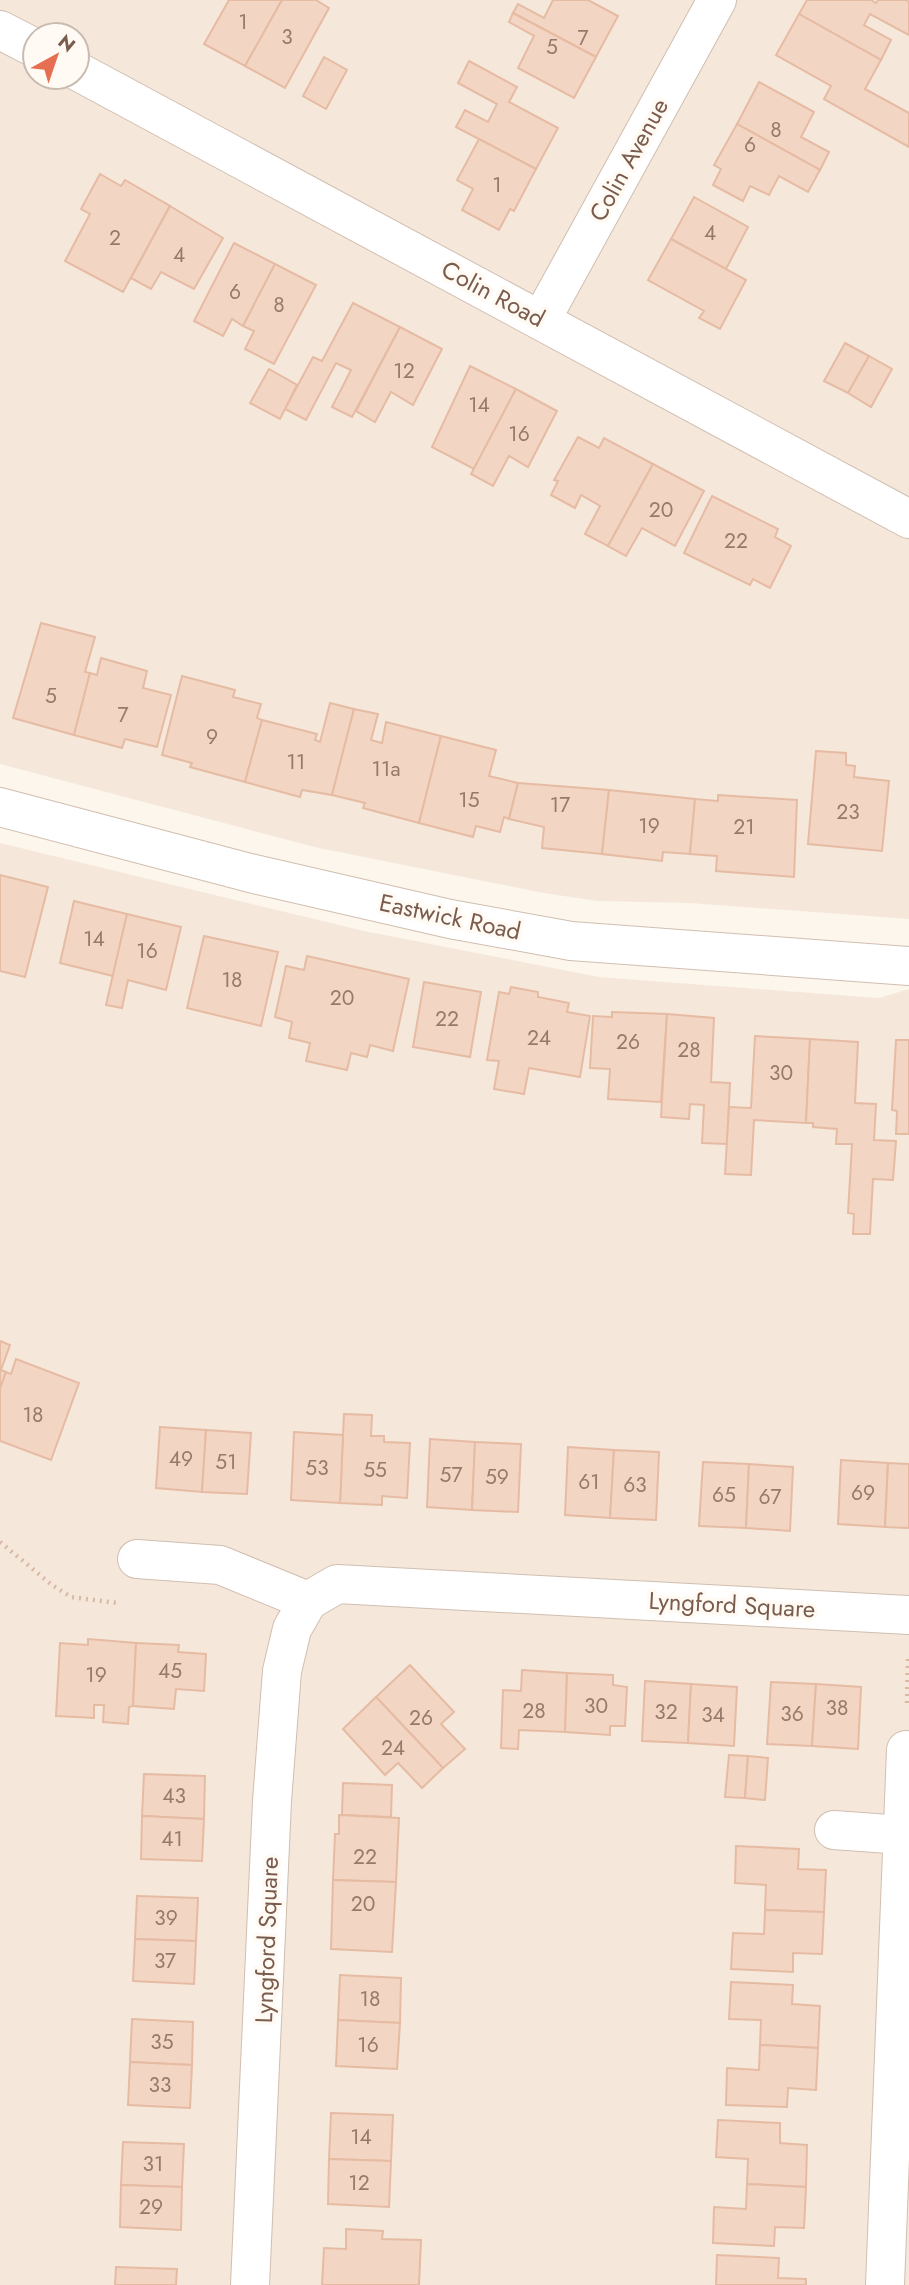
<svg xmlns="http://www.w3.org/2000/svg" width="909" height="2285" font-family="Jost,sans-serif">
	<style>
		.residential { fill: #f5e8da; fill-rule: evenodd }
		.building { fill: #f3d5c3; stroke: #e6bba3; stroke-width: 2 }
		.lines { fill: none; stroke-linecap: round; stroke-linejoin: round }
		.minor-casing { stroke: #d1beb0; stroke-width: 40 }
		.path { stroke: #d9b8a5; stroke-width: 4.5; stroke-dasharray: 2 5; stroke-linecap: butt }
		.minor { stroke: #fff; stroke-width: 38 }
		.labels { text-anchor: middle; stroke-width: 7; stroke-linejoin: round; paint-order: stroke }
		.number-label { font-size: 21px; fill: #987a6a }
		.street-label { font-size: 24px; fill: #7a5c4d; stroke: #fffaf3 }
	</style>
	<rect width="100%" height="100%" fill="#fdf6ec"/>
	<g class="residential">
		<path d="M0 0H909V919L689 903 597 901 544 893 319 848 0 764ZM35 35H77V77H35Z"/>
		<polygon points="0,843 364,931 599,977 879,998 909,989 909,2285 0,2285"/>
	</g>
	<g class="building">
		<polygon points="229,0 282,0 245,66 204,44"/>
		<polygon points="282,0 316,0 329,8 285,88 245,66"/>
		<polygon points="553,0 588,0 618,16 596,57 513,13 518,4 544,18"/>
		<polygon points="807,0 871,0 876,3 878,0 906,0 909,2 909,35 870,14 864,25 891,40 881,60 799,14"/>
		<polygon points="513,13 596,57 574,98 518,68 534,36 509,22"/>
		<polygon points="799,14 881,60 865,89 909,113 909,147 824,99 831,86 776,55"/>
		<polygon points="324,57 347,70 326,109 303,96"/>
		<polygon points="469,61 517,87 509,102 558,128 536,169 456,127 465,110 488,122 497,104 458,83"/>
		<polygon points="759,82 814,112 801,137 829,152 820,170 737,124"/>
		<polygon points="737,124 820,170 808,192 779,176 769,195 750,186 743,201 713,185 721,169 714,165"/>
		<polygon points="479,139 536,169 514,211 510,209 499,230 462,210 473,189 457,180"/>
		<polygon points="100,174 121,186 125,180 170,206 123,292 65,261 90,214 81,209"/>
		<polygon points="694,197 748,227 726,269 671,239"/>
		<polygon points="170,206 223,238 194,289 161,272 151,289 131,278"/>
		<polygon points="671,239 746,280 720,329 699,318 704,311 648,280"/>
		<polygon points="234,243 275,264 243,326 232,319 223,336 194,321"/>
		<polygon points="275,264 316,285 274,364 245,349 254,331 243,326"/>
		<polygon points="353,303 400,327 352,417 332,407 351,370 336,363 306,420 285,409 313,357 322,361"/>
		<polygon points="400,327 442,349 413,405 391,392 375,422 356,411"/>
		<polygon points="845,343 869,356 848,393 824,381"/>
		<polygon points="869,356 892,369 871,407 848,393"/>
		<polygon points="470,366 516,389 474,469 432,447"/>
		<polygon points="269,369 297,385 280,419 250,403"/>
		<polygon points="516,389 557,411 528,467 509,456 493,486 471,474"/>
		<polygon points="578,437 599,448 604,438 653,464 608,546 585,534 600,506 581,495 575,508 551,495 558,481 554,480"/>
		<polygon points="653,464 704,491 675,546 642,528 626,556 608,546"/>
		<polygon points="712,496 778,529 775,537 791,546 770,588 753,579 750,585 684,553"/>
		<polygon points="41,623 95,637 85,672 90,673 74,735 13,718"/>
		<polygon points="101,658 147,671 143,688 171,695 157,747 125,739 122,748 74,735 90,673 97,675"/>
		<polygon points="182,676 235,690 233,697 261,704 257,718 262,720 245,782 190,767 192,763 162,755"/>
		<polygon points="330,703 354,709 332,795 302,790 300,797 245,782 262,720 317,734 315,740 320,742"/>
		<polygon points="354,709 378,714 371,740 382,743 386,722 441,736 419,823 363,808 365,803 332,795"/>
		<polygon points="441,736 496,750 489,776 518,783 509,819 504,817 500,832 476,826 473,837 419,823"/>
		<polygon points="816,751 846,753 846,765 855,766 854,777 889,781 882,851 808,844"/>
		<polygon points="518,783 609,790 602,854 542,848 544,827 509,819"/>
		<polygon points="609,790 695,799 690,854 663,852 662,861 602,854"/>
		<polygon points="718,795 797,800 794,877 716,871 717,856 690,854 695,799 718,801"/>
		<polygon points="0,875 48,887 25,977 0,971"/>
		<polygon points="74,901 127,914 113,976 60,963"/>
		<polygon points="127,914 181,927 166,990 128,980 122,1008 106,1005"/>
		<polygon points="204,936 278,952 261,1026 187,1008"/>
		<polygon points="307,956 409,979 393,1051 370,1045 367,1057 351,1053 347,1070 306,1061 310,1043 289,1038 292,1022 275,1017 286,966 304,970"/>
		<polygon points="424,982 481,992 470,1057 413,1047"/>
		<polygon points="511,987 538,992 538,997 569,1003 567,1012 590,1016 580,1077 529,1068 524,1094 494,1089 499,1061 487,1060 499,992 509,994"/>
		<polygon points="612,1012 667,1014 661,1102 608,1099 610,1069 590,1068 593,1016 612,1017"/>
		<polygon points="667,1014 714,1018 711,1082 730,1083 727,1144 702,1143 704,1105 690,1104 689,1119 661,1117"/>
		<polygon points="755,1036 810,1039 806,1123 754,1120 751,1175 725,1174 729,1107 751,1108"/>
		<polygon points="810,1039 858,1042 855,1103 876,1104 874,1140 896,1141 893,1180 873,1179 870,1234 853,1234 854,1214 848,1213 852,1144 836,1144 837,1129 813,1127 813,1123 806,1123"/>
		<polygon points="896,1040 909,1040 909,1134 896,1134 897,1111 892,1110"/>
		<polygon points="0,1341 10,1345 1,1370 6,1372 0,1389"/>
		<polygon points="16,1359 79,1383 51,1460 0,1441 0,1389 6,1372 11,1374"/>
		<polygon points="344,1414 372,1415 371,1436 384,1436 384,1442 410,1443 407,1498 382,1496 382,1505 340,1503"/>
		<polygon points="160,1427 206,1430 202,1492 156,1488"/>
		<polygon points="206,1430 251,1433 247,1494 202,1492"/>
		<polygon points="294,1432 343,1435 340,1503 291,1500"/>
		<polygon points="430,1439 475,1442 472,1510 427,1507"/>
		<polygon points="475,1442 521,1444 518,1512 472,1510"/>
		<polygon points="568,1447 614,1450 610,1518 565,1515"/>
		<polygon points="614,1450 659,1452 656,1520 610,1518"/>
		<polygon points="841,1460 888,1463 885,1527 838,1524"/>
		<polygon points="703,1462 749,1464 746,1528 699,1526"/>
		<polygon points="888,1463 909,1464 909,1528 885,1527"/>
		<polygon points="749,1464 793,1467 790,1531 746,1528"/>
		<polygon points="88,1639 136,1643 133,1706 129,1707 128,1724 103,1722 104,1705 94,1705 94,1718 56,1716 60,1643 88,1645"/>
		<polygon points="136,1643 179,1645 178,1652 206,1654 204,1691 176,1689 174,1709 133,1706"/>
		<polygon points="410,1665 454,1712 441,1724 465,1749 443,1768 376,1697"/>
		<polygon points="522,1670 567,1673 565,1732 519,1730 518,1749 501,1748 503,1690 521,1691"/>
		<polygon points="567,1673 613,1675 613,1685 627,1687 625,1726 610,1726 610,1735 565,1732"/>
		<polygon points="645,1681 691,1684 688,1743 642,1741"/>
		<polygon points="771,1682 816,1684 812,1746 767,1744"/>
		<polygon points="691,1684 737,1687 734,1746 688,1743"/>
		<polygon points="816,1684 861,1687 858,1749 812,1746"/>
		<polygon points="376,1697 443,1768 422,1788 398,1763 385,1775 343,1729"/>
		<polygon points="729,1755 748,1756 745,1798 725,1797"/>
		<polygon points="748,1756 768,1758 765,1800 745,1798"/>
		<polygon points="144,1774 205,1776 204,1819 142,1816"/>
		<polygon points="343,1783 392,1785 391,1817 342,1815"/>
		<polygon points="339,1815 399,1818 396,1882 333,1880 335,1834 339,1834"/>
		<polygon points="142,1816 204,1819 202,1861 141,1859"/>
		<polygon points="736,1846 799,1849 798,1869 826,1870 824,1912 765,1910 766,1885 735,1883"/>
		<polygon points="333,1880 396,1882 392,1952 331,1949"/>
		<polygon points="137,1896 198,1898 196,1941 135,1939"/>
		<polygon points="765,1910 824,1912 822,1954 793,1953 793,1972 731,1969 733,1933 764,1934"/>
		<polygon points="135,1939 196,1941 194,1984 133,1981"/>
		<polygon points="340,1975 401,1978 400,2023 338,2020"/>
		<polygon points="731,1982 793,1985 792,2004 820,2006 818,2048 760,2045 761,2020 729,2019"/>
		<polygon points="132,2019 193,2022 192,2065 130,2062"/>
		<polygon points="338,2020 400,2023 397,2069 336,2066"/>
		<polygon points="760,2045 818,2048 816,2090 788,2088 787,2107 726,2105 727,2068 759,2070"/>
		<polygon points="130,2062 192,2065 190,2108 128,2105"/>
		<polygon points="331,2113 393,2115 391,2161 329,2159"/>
		<polygon points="718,2120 780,2123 780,2143 807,2145 806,2187 747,2184 748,2159 716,2157"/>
		<polygon points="123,2142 184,2144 182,2187 121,2185"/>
		<polygon points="329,2159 391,2161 389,2207 328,2204"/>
		<polygon points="747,2184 806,2187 804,2228 775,2227 774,2246 713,2243 714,2207 746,2209"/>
		<polygon points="121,2185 182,2187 181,2230 120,2227"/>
		<polygon points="346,2229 383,2231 382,2239 421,2240 419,2285 322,2285 324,2248 346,2249"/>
		<polygon points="717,2255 779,2258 778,2278 806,2279 806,2285 716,2285"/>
		<polygon points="116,2267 177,2269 176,2285 115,2285"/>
	</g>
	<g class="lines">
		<g class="minor-casing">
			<g id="minor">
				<polyline points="0,30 35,48"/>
				<polyline points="77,71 909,519"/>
				<polyline points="541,320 717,0"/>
				<polyline points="0,807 250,873 450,919 571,941 909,966"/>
				<polyline points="137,1559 220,1565 308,1601"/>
				<polyline points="834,1830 903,1835"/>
				<polyline points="250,2285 272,1801 282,1671 292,1629 308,1601 337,1584 909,1615"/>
				<polyline points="885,2285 906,1750"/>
			</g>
		</g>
		<g class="path">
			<polyline points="0,1542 52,1585 71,1597 117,1603"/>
			<polyline points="907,1703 908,1659"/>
		</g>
		<use href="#minor" class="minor"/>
	</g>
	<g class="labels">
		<g class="number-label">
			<text x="243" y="29">1</text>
			<text x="287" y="44">3</text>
			<text x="583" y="45">7</text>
			<text x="552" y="54">5</text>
			<text x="776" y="137">8</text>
			<text x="750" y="152">6</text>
			<text x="497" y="192">1</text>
			<text x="710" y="240">4</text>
			<text x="115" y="245">2</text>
			<text x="179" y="262">4</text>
			<text x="235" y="299">6</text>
			<text x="279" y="312">8</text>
			<text x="404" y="378">12</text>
			<text x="479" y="412">14</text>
			<text x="519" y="441">16</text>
			<text x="661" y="517">20</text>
			<text x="736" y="548">22</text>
			<text x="51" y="703">5</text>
			<text x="123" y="722">7</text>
			<text x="212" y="744">9</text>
			<text x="296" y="769">11</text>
			<text x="386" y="776">11a</text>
			<text x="469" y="807">15</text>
			<text x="560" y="812">17</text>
			<text x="848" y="819">23</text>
			<text x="649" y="833">19</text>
			<text x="744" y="834">21</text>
			<text x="94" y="946">14</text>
			<text x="147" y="958">16</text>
			<text x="232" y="987">18</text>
			<text x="342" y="1005">20</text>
			<text x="447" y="1026">22</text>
			<text x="539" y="1045">24</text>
			<text x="628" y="1049">26</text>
			<text x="689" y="1057">28</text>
			<text x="781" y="1080">30</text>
			<text x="33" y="1422">18</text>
			<text x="181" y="1466">49</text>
			<text x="226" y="1469">51</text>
			<text x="317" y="1475">53</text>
			<text x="375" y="1477">55</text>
			<text x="451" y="1482">57</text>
			<text x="497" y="1484">59</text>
			<text x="589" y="1489">61</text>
			<text x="635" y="1492">63</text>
			<text x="863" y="1500">69</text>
			<text x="724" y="1502">65</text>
			<text x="770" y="1504">67</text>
			<text x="170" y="1678">45</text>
			<text x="96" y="1682">19</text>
			<text x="596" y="1713">30</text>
			<text x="837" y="1715">38</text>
			<text x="534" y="1718">28</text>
			<text x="666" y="1719">32</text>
			<text x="792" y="1721">36</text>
			<text x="713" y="1722">34</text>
			<text x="421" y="1725">26</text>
			<text x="393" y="1755">24</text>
			<text x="174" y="1803">43</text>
			<text x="172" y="1846">41</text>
			<text x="365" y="1864">22</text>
			<text x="363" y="1911">20</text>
			<text x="166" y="1925">39</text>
			<text x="165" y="1968">37</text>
			<text x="370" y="2006">18</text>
			<text x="162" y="2049">35</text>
			<text x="368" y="2052">16</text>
			<text x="160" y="2092">33</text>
			<text x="361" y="2144">14</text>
			<text x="153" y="2171">31</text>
			<text x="359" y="2190">12</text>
			<text x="151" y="2214">29</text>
		</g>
		<g class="street-label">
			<text transform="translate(629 160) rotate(-61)" y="8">Colin Avenue</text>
			<text transform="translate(493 294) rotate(28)" y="8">Colin Road</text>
			<text transform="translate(450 917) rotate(12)" y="8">Eastwick Road</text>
			<text transform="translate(732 1605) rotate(3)" y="8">Lyngford Square</text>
			<text transform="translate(267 1940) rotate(-88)" y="8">Lyngford Square</text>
		</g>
	</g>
	<g transform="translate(56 56) rotate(40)"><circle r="33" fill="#fffaf3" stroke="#cabbb1" stroke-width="2"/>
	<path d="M0-5L12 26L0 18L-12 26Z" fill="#e76f51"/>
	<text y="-10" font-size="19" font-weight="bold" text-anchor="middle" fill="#7a5c4d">N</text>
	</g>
</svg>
